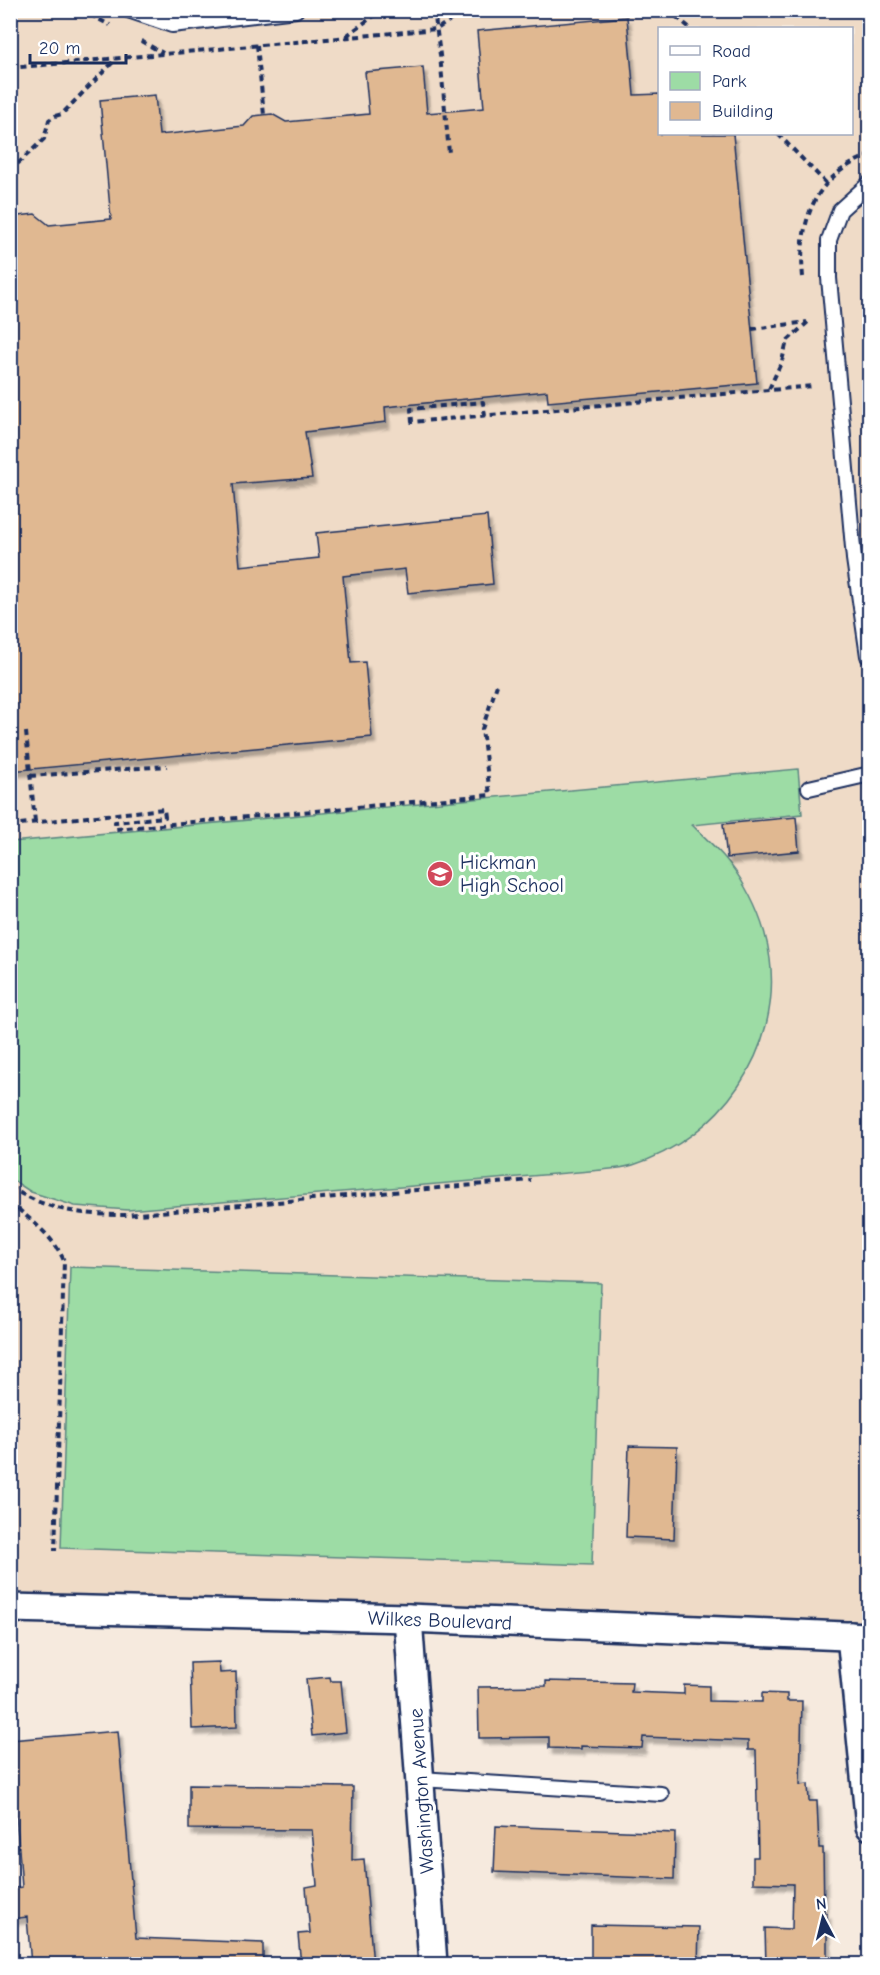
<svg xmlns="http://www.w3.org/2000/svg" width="880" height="1975" font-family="'Comic Neue',sans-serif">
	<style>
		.built { fill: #efdbc7; fill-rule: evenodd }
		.green { fill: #9ddca5; stroke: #5c8682; stroke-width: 1.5 }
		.building { fill: #e0b891; stroke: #1b2f5e; stroke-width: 1.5; filter: url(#shadow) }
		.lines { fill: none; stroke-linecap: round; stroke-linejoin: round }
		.service-casing { stroke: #1b2f5e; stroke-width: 18 }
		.minor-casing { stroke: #1b2f5e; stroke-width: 32 }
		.path { stroke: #1b2f5e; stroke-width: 4; stroke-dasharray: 6 4.5; stroke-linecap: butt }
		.service { stroke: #fff; stroke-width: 14 }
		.minor { stroke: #fff; stroke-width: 27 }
		.labels { text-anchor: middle; stroke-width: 6; stroke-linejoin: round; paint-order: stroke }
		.poi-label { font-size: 20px; fill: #1b2f5e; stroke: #fff; text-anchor: start }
		.street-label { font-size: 20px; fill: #1b2f5e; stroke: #fff }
	</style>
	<defs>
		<filter id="shadow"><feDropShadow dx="3.5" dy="6" stdDeviation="1.5" flood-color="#0004"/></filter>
	</defs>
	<rect width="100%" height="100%" fill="#f6eade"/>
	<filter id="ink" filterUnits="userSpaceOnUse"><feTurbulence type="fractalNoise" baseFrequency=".0167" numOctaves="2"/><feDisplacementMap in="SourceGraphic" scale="12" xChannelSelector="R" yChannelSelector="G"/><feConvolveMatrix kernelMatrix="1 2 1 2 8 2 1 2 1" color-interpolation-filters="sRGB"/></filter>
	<g filter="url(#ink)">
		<path class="built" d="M11 11H869V1641L11 1614ZM660 28H852V134H660Z"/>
		<g class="green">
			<path d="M798 769 802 814 692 825C712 844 732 862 745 887 757 908 767 935 770 959 782 1050 720 1138 633 1165 623 1168 612 1169 602 1170L128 1210 75 1206 31 1192 11 1179V842Z"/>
			<polygon points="70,1267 601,1283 592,1565 61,1548"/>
		</g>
		<g class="building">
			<polygon points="627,17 634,95 660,94 660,134 733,134 757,383 548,402 547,391 385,407 386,422 305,432 312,478 233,484 240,566 319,558 316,533 487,516 493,584 408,593 405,569 343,576 351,663 365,662 372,737 10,771 10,217 35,214 49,225 111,219 100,100 155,95 159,135 244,126 253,116 272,114 286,122 369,114 365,72 423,67 427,113 484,108 477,31"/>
			<polygon points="796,817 799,851 727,858 723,824"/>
			<polygon points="629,1446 677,1447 674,1539 626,1537"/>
			<polygon points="219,1662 220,1673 236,1672 237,1727 192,1729 190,1663"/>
			<polygon points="330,1677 331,1681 341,1681 346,1732 312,1736 306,1679"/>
			<polygon points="546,1681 632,1683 631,1692 684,1694 684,1685 709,1686 709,1701 762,1702 762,1693 787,1694 787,1701 802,1701 800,1785 808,1784 809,1801 817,1801 819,1848 823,1848 824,1913 827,1913 827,1965 766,1965 765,1928 792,1929 793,1884 753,1883 753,1857 758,1857 756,1750 748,1750 748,1741 643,1737 642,1748 581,1746 581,1749 549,1748 549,1737 479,1738 478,1687 546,1686"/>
			<polygon points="118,1731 136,1938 263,1943 263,1965 31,1965 27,1917 10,1919 10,1889 22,1887 10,1740"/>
			<polygon points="189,1785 353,1787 352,1860 364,1859 373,1965 301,1965 298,1934 310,1933 306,1887 317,1885 312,1830 189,1829"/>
			<polygon points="496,1826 675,1833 674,1879 494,1872"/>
			<polygon points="591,1925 699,1927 698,1965 591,1965"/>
		</g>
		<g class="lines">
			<g class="service-casing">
				<g id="service">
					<polyline points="128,10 172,25 296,10"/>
					<polyline points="868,656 854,559 829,278 829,240 840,210 870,183"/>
					<polyline points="809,788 870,774"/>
					<polyline points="420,1779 661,1794"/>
				</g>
			</g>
			<g class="minor-casing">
				<g id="minor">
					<polyline points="10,1608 408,1618 870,1637"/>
					<polyline points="408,1618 433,1964"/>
					<polyline points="851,1636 870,1826"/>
				</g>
			</g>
			<g class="path">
				<polyline points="81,10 110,25"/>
				<polyline points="434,10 440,55 449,153"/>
				<polyline points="668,10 690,28"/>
				<polyline points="346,36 382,10"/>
				<polyline points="141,41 163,53"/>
				<polyline points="257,45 264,115"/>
				<polyline points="10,68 437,29 465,10"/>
				<polyline points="733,134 734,134"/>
				<polyline points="778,134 827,184"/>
				<polyline points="10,171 44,139 49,120 55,116 62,114 116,59"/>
				<path d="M803 277C798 221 814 176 870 155"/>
				<polyline points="752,329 807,322"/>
				<polyline points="769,389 782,361 787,341 808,322"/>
				<polyline points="485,416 483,402 411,409 412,422 814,386"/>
				<polyline points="26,732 35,822"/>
				<polyline points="30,776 167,766"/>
				<polyline points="10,825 164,809 165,817 115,822 116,829 490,795 482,729 497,685"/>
				<path d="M10 1187C48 1211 82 1215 126 1215L531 1180"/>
				<path d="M10 1202C30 1220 54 1236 64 1261L55 1551"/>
			</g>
			<use href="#service" class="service"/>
			<use href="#minor" class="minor"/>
		</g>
	</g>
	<defs>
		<g id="school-disc" transform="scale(1.35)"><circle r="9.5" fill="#d1495b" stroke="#fff"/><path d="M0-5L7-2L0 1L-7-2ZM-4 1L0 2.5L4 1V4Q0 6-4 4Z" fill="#fff"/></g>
	</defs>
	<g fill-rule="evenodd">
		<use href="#school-disc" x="440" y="874"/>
	</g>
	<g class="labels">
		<g class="poi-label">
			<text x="460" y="869">Hickman<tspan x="460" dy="23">High School</tspan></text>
		</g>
		<g class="street-label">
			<text transform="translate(440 1620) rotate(2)" y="7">Wilkes Boulevard</text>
			<text transform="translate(421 1791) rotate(-94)" y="7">Washington Avenue</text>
		</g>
	</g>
	<rect width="880" height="1975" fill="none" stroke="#fff" stroke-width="36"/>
	<rect x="18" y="18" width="844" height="1939" fill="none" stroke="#1b2f5e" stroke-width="2" filter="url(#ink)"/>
	<rect x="658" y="27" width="195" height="108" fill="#ffffff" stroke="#a4acbf" stroke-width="1.5"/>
	<rect x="670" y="46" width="30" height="9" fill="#ffffff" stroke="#a4acbf" stroke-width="1.5"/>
	<text x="712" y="57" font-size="18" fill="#1b2f5e">Road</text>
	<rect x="670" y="72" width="30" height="18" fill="#9ddca5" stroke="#a4acbf" stroke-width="1.5"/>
	<text x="712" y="87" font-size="18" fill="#1b2f5e">Park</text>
	<rect x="670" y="102" width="30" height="18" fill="#e0b891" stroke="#a4acbf" stroke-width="1.5"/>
	<text x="712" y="117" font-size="18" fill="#1b2f5e">Building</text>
	<g transform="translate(823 1918) rotate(353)" stroke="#ffffff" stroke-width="4.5" paint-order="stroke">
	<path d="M0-4.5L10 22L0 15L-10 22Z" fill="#1b2f5e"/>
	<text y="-9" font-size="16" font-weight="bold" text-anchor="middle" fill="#1b2f5e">N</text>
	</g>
	<path d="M30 54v9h96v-9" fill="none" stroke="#1b2f5e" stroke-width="3"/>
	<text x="39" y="54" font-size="18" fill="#1b2f5e" stroke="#ffffff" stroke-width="4.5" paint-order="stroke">20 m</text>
</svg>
